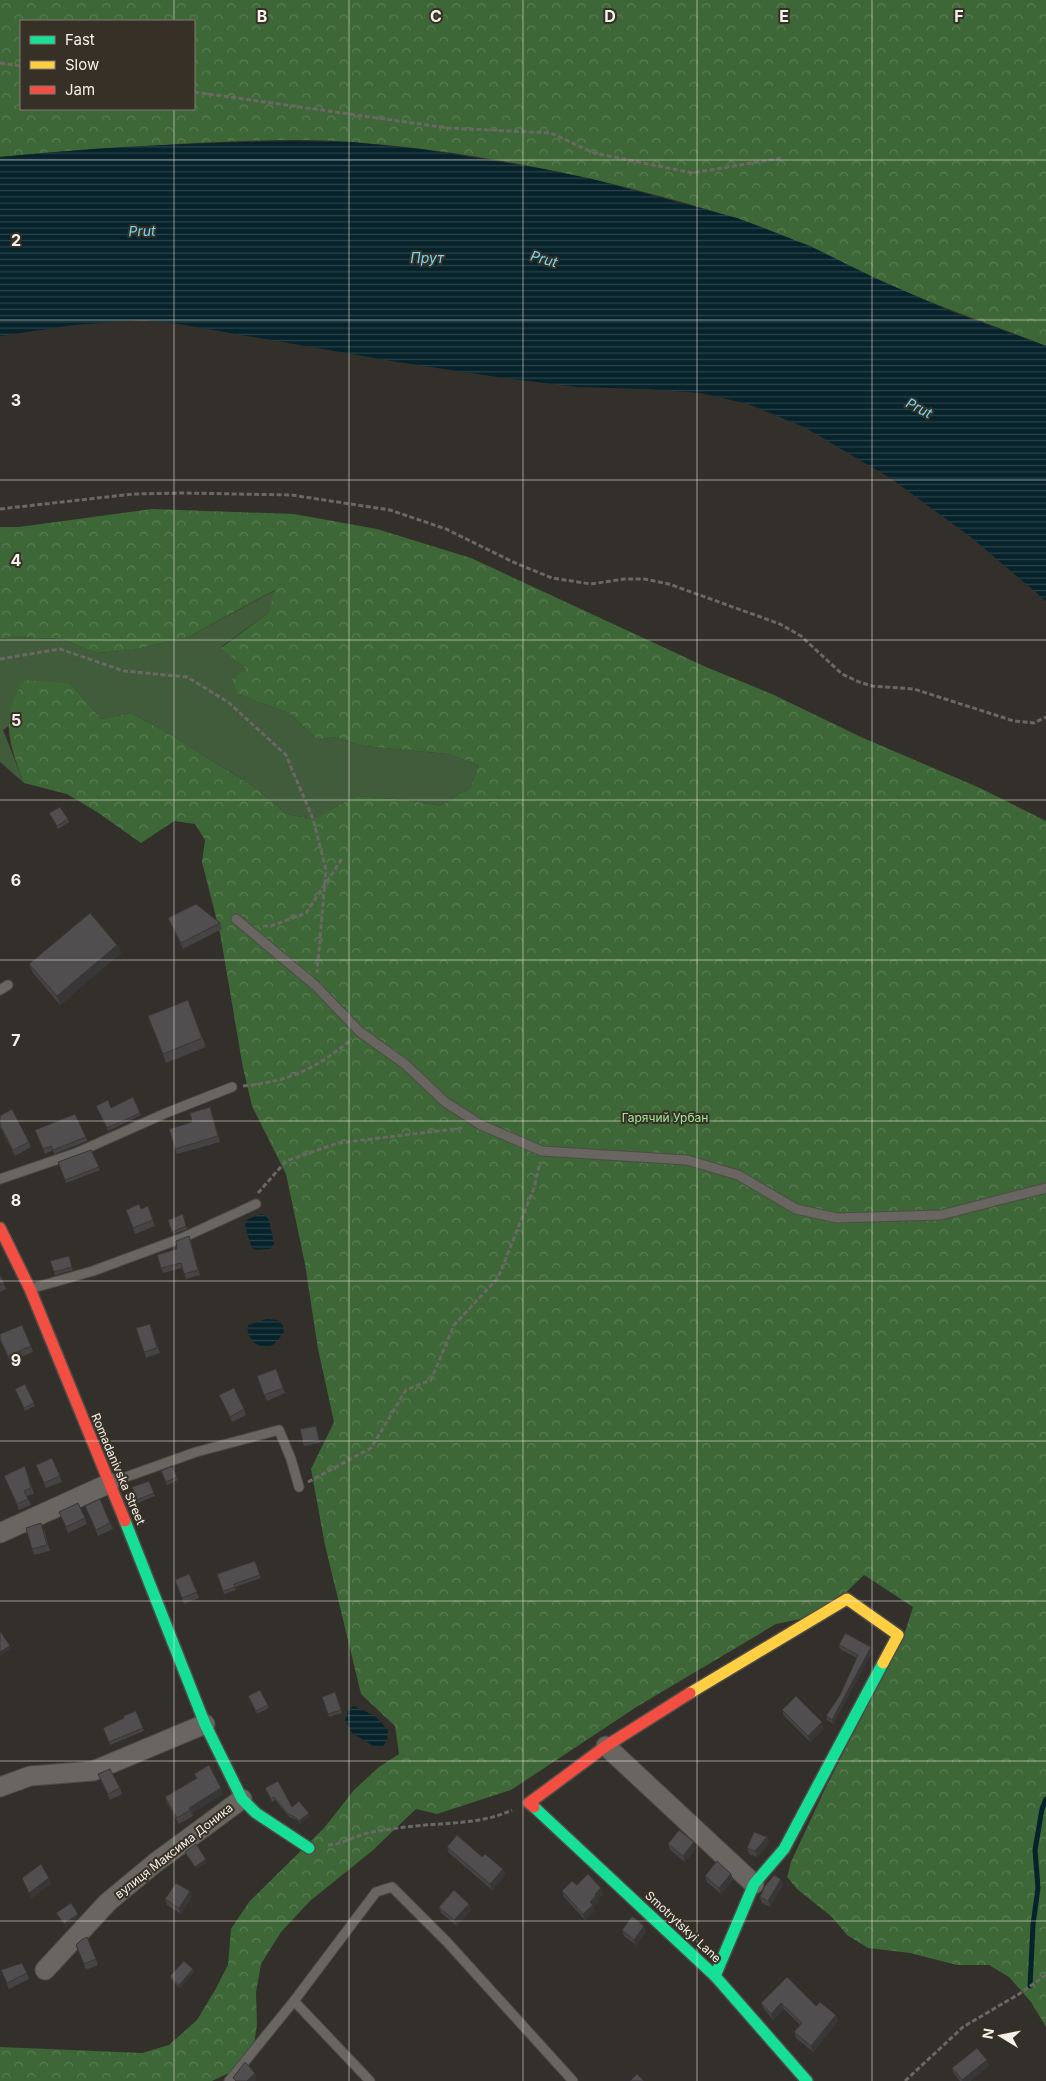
<svg xmlns="http://www.w3.org/2000/svg" width="1046" height="2081" font-family="Inter,sans-serif">
	<style>
		.grass { fill: #405c3a }
		.forest { fill: url(#forest-crowns); fill-rule: evenodd }
		.water { fill: url(#water-rules) }
		.lines { fill: none; stroke-linecap: round; stroke-linejoin: round }
		.stream { stroke: #06222a; stroke-width: 5 }
		.lane-casing { stroke: #4f4b47; stroke-width: 11 }
		.street-casing { stroke: #4f4b47; stroke-width: 21 }
		.fast-casing { stroke: #4f4b47; stroke-width: 14 }
		.slow-casing { stroke: #4f4b47; stroke-width: 14 }
		.jam-casing { stroke: #4f4b47; stroke-width: 14 }
		.path { stroke: #6a6764; stroke-width: 3; stroke-dasharray: 5 2.5; stroke-linecap: butt }
		.lane { stroke: #696561; stroke-width: 9 }
		.street { stroke: #696561; stroke-width: 19 }
		.fast { stroke: #16e098; stroke-width: 11 }
		.slow { stroke: #ffcf43; stroke-width: 11 }
		.jam { stroke: #f24e42; stroke-width: 11 }
		.wall { fill: #454343 }
		.shaded-wall { fill: #383737 }
		.building { fill: #504e4e; stroke: #383737 }
		.grid { fill: none; stroke: #f5f1ea; stroke-width: 1; stroke-opacity: 0.55 }
		.labels { text-anchor: middle; stroke-width: 4; stroke-linejoin: round; paint-order: stroke }
		.park-label { font-size: 12px; fill: #a0e897; stroke: #373026 }
		.street-label { font-size: 12px; fill: #f5f1ea; stroke: #373026 }
		.water-label { font-size: 14px; font-style: italic; fill: #71d8f7; stroke: #373026 }
		.grid-label { font-size: 16px; text-anchor: middle; font-weight: bold; fill: #f5f1ea; stroke: #373026; stroke-width: 4; stroke-linejoin: round; paint-order: stroke }
	</style>
	<defs>
		<pattern id="forest-crowns" width="20" height="18" patternUnits="userSpaceOnUse" patternTransform="scale(1.25)"><rect width="20" height="18" fill="#3d6736"/><path d="M2 6a3 3 0 1 1 6 0M12 15a3 3 0 1 1 6 0" fill="none" stroke="#5a7d53"/></pattern>
		<pattern id="water-rules" width="6" height="5" patternUnits="userSpaceOnUse" patternTransform="scale(1.25)"><rect width="6" height="5" fill="#06222a"/><path d="M0 2.5h6" fill="none" stroke="#2b4349"/></pattern>
	</defs>
	<rect width="100%" height="100%" fill="#332f2a"/>
	<polygon class="grass" points="276,590 268,613 221,647 246,669 238,694 289,713 318,740 334,737 363,746 448,754 479,765 470,788 440,806 407,800 356,796 313,819 287,814 257,789 173,736 131,713 101,719 71,684 3,730 24,783 0,762 0,639 13,637 62,639 96,653 132,650 188,637"/>
	<g class="forest">
		<path d="M0 0H1046V346C989 323 930 304 874 278 828 257 784 233 735 218 611 179 482 152 352 142 295 138 236 141 179 144 119 148 60 151 0 157ZM21 21H194V109H21Z"/>
		<path d="M152 509 294 514 377 529 471 558 706 667 772 694 861 737 980 788 1046 821V2027L1031 2002 1009 1977 989 1965H957L910 1953 868 1948 847 1935 832 1917 797 1889 787 1877 791 1862 824 1791 906 1629 913 1607 864 1575 824 1614 776 1624 638 1706 511 1790 437 1814 416 1809 372 1851 310 1901 281 1932 261 1964 256 1993 257 2025 253 2050 231 2072 212 2081H0V2047L142 2053 169 2045 197 2020 215 1990 228 1965 231 1929 249 1902 324 1828 354 1790 379 1767 399 1754 395 1726 361 1694 325 1545 311 1469 334 1422 318 1349 305 1264 286 1174 252 1106 243 1068 220 933 202 862 205 840 195 824 174 821 141 843 97 812 67 794 24 783C8 741 0 718 24 680L71 684 101 719 131 713 173 736 257 789 287 814 313 819 356 796 407 800 440 806 470 788 479 765 448 754 363 746 334 737 318 740 289 713 238 694 232 680 246 669 221 648 268 613 275 590 188 637 132 650 96 653 62 639 13 637 0 639V527H19Z"/>
	</g>
	<g class="water">
		<path d="M285 141 351 142 421 149 538 168 592 179 737 218 810 246 875 278 950 311 1046 346V601L972 538 890 478 804 427 748 404 700 393 646 389 577 387 504 378 391 361 185 325 144 320 74 325 0 336V157C95 147 190 143 285 141Z"/>
		<polygon points="261,1214 265,1215 269,1220 274,1244 270,1249 256,1250 252,1248 245,1227 246,1220"/>
		<path d="M267 1319 277 1320 283 1325 284 1332C280 1337 276 1344 270 1346 257 1350 245 1336 248 1325Z"/>
		<polygon points="354,1706 375,1716 388,1730 387,1740 383,1746 375,1747 352,1733 345,1720 348,1710"/>
	</g>
	<g class="lines">
		<polyline class="stream" points="1030,1986 1033,1925 1038,1888 1035,1850 1042,1809 1046,1799"/>
		<g class="lane-casing">
			<g id="lane">
				<polyline points="236,919 316,986 360,1032 405,1064 445,1102 481,1125 542,1151 687,1160 738,1175 796,1209 837,1218 941,1215 1046,1188"/>
				<polyline points="0,990 8,985"/>
				<polyline points="0,1179 76,1153 166,1113 232,1087"/>
				<polyline points="33,1288 93,1271 182,1238 256,1204"/>
				<polyline points="112,1482 196,1452 279,1430 291,1459 299,1487"/>
				<polyline points="294,2001 370,2081"/>
				<polyline points="229,2081 294,2001 376,1892 392,1887 447,1942 573,2081"/>
			</g>
		</g>
		<g class="street-casing">
			<g id="street">
				<polyline points="0,1533 110,1483"/>
				<polyline points="606,1746 754,1884"/>
				<polyline points="0,1787 30,1776 93,1771 205,1724"/>
				<polyline points="45,1970 108,1902 155,1863 242,1799"/>
			</g>
		</g>
		<g class="fast-casing">
			<g id="fast">
				<polyline points="125,1521 205,1724 242,1799 256,1813 309,1848"/>
				<polyline points="534,1807 715,1976 807,2081"/>
				<polyline points="715,1976 754,1884 784,1849 883,1663"/>
			</g>
		</g>
		<g class="slow-casing">
			<polyline id="slow" points="690,1693 847,1599 898,1635 883,1663"/>
		</g>
		<g class="jam-casing">
			<g id="jam">
				<polyline points="0,1228 30,1289 125,1521"/>
				<polyline points="534,1807 529,1803 606,1746 690,1693"/>
			</g>
		</g>
		<g class="path">
			<polyline points="0,63 21,66"/>
			<polyline points="194,92 448,128 551,133 594,153 692,173 782,158"/>
			<polyline points="0,509 133,494 183,493 291,495 390,510 446,529 513,562 552,578 591,584 624,579 644,579 669,584 780,624 801,636 842,674 859,682 872,686 914,689 1014,721 1034,723 1046,717"/>
			<polyline points="0,659 60,649 124,671 187,677 228,702 286,755 313,819 326,870 317,973"/>
			<polyline points="263,926 271,926 306,913 343,857"/>
			<path d="M243 1086C291 1081 315 1069 352 1039"/>
			<polyline points="258,1193 286,1161 338,1143 463,1128"/>
			<polyline points="308,1482 371,1448 406,1390 431,1380 454,1325 498,1278 534,1188 540,1162"/>
			<path d="M328 1845C341 1844 349 1839 361 1835 372 1831 387 1830 399 1828 436 1822 478 1826 512 1810"/>
			<polyline points="905,2081 963,2027 1019,1994 1046,1975"/>
		</g>
		<use href="#lane" class="lane"/>
		<use href="#street" class="street"/>
		<use href="#fast" class="fast"/>
		<use href="#slow" class="slow"/>
		<use href="#jam" class="jam"/>
	</g>
	<g class="wall">
		<polygon points="49,813 68,819 69,822 58,829"/>
		<polygon points="168,918 220,923 222,929 183,949"/>
		<polygon points="117,945 121,953 60,1005 33,973 29,964"/>
		<polygon points="188,1000 206,1047 166,1063 148,1016"/>
		<polygon points="133,1097 141,1115 108,1131 96,1106 111,1108"/>
		<polygon points="210,1107 220,1142 177,1154 175,1149 192,1122"/>
		<polygon points="0,1116 29,1142 31,1147 15,1156 0,1127"/>
		<polygon points="35,1130 86,1137 87,1141 54,1154 53,1150 45,1154"/>
		<polygon points="91,1150 100,1170 66,1183 58,1162"/>
		<polygon points="148,1206 155,1226 135,1234 126,1210 141,1209"/>
		<polygon points="183,1214 187,1229 174,1234 168,1220"/>
		<polygon points="189,1236 200,1275 186,1279 182,1268 163,1273 161,1268"/>
		<polygon points="69,1256 73,1270 55,1275 50,1261"/>
		<polygon points="0,1274 6,1289 0,1292"/>
		<polygon points="150,1324 160,1353 146,1358 144,1352"/>
		<polygon points="0,1340 31,1346 33,1352 10,1362"/>
		<polygon points="276,1369 285,1393 267,1401 257,1376"/>
		<polygon points="15,1389 34,1403 35,1406 25,1411"/>
		<polygon points="219,1395 244,1409 246,1415 232,1422"/>
		<polygon points="317,1429 320,1443 304,1446 303,1443"/>
		<polygon points="52,1458 62,1482 46,1488 36,1465"/>
		<polygon points="161,1471 177,1477 178,1480 167,1485"/>
		<polygon points="27,1472 34,1494 27,1496 31,1505 19,1510 4,1476"/>
		<polygon points="149,1481 155,1496 138,1503 132,1487"/>
		<polygon points="100,1499 113,1529 98,1536 85,1506"/>
		<polygon points="59,1512 85,1518 87,1524 68,1533"/>
		<polygon points="44,1529 50,1551 34,1555 32,1549"/>
		<polygon points="255,1561 261,1578 235,1587 236,1590 224,1594 217,1574"/>
		<polygon points="189,1574 199,1598 184,1604 175,1580"/>
		<polygon points="839,1645 871,1647 872,1652 833,1724 827,1720 826,1716 840,1695 857,1658 840,1649"/>
		<polygon points="335,1692 342,1713 329,1717 322,1697"/>
		<polygon points="248,1696 268,1705 269,1708 257,1714"/>
		<polygon points="782,1710 824,1728 810,1742 784,1716"/>
		<polygon points="136,1711 144,1731 110,1745 103,1728 124,1718"/>
		<polygon points="98,1774 120,1788 122,1794 110,1800"/>
		<polygon points="194,1774 223,1794 192,1813 193,1816 179,1824 167,1803 165,1797 196,1779"/>
		<polygon points="265,1788 292,1807 310,1816 300,1824 297,1820 289,1817 275,1800 272,1802"/>
		<polygon points="767,1837 769,1843 757,1857 749,1854 747,1848"/>
		<polygon points="668,1844 696,1848 685,1862 670,1850"/>
		<polygon points="447,1847 482,1857 503,1869 505,1875 492,1890 449,1853"/>
		<polygon points="185,1852 207,1862 196,1869 186,1855"/>
		<polygon points="731,1874 733,1880 721,1894 707,1882 705,1876"/>
		<polygon points="781,1879 783,1884 770,1907 762,1903 760,1897"/>
		<polygon points="577,1885 601,1888 603,1894 598,1900 599,1902 593,1907 595,1911 585,1920 564,1897 562,1891"/>
		<polygon points="190,1891 192,1897 181,1914 167,1905 165,1899"/>
		<polygon points="439,1907 471,1910 457,1926 441,1913"/>
		<polygon points="644,1926 646,1932 636,1945 624,1936 622,1930"/>
		<polygon points="87,1937 98,1965 86,1970 76,1945"/>
		<polygon points="193,1969 194,1972 180,1988 171,1979 170,1976"/>
		<polygon points="1,1970 27,1973 29,1979 9,1989"/>
		<polygon points="787,1977 816,2006 836,2015 838,2021 813,2052 796,2038 794,2032 800,2025 784,2009 773,2020 764,2009 761,2003"/>
		<polygon points="989,2066 970,2081 960,2081 954,2074 952,2068"/>
	</g>
	<g class="shaded-wall">
		<polygon points="117,945 121,953 60,1005 57,996"/>
		<polygon points="10,1646 11,1649 0,1656 0,1652"/>
		<polygon points="871,1647 872,1652 833,1724 832,1720"/>
		<polygon points="822,1722 824,1728 810,1742 808,1736"/>
		<polygon points="221,1788 223,1794 192,1813 189,1808"/>
		<polygon points="309,1813 310,1816 300,1824 299,1821"/>
		<polygon points="767,1837 769,1843 757,1857 755,1851"/>
		<polygon points="694,1842 696,1848 685,1862 683,1856"/>
		<polygon points="206,1859 207,1862 196,1869 195,1867"/>
		<polygon points="503,1869 505,1875 492,1890 490,1884"/>
		<polygon points="731,1874 733,1880 721,1894 719,1888"/>
		<polygon points="49,1878 51,1884 31,1899 29,1893"/>
		<polygon points="781,1879 783,1884 770,1907 768,1901"/>
		<polygon points="601,1888 603,1894 598,1900 599,1902 593,1907 595,1911 585,1920 583,1914 595,1894"/>
		<polygon points="190,1891 192,1897 181,1914 179,1908"/>
		<polygon points="469,1904 471,1910 457,1926 454,1920"/>
		<polygon points="78,1914 79,1917 65,1927 64,1924"/>
		<polygon points="644,1926 646,1932 636,1945 634,1940"/>
		<polygon points="193,1969 194,1972 180,1988 179,1985"/>
		<polygon points="781,2003 784,2009 773,2020 771,2014"/>
		<polygon points="836,2015 838,2021 813,2052 811,2046"/>
		<polygon points="987,2060 989,2066 970,2081 962,2081 962,2080"/>
		<polygon points="255,2073 257,2079 255,2081 247,2081"/>
	</g>
	<g class="building">
		<polygon points="60,807 68,819 57,826 49,813"/>
		<polygon points="196,904 220,923 181,943 168,918"/>
		<polygon points="90,913 117,945 57,996 29,964"/>
		<polygon points="188,1000 202,1038 163,1054 148,1016"/>
		<polygon points="133,1097 140,1113 107,1128 96,1106 108,1100 111,1108"/>
		<polygon points="210,1107 218,1136 175,1149 169,1129 192,1122 190,1113"/>
		<polygon points="12,1109 29,1142 13,1150 0,1125 0,1116"/>
		<polygon points="75,1114 86,1137 53,1150 51,1146 43,1149 35,1130"/>
		<polygon points="91,1150 99,1167 65,1180 58,1162"/>
		<polygon points="139,1204 141,1209 148,1206 153,1220 133,1228 126,1210"/>
		<polygon points="183,1214 186,1226 172,1232 168,1220"/>
		<polygon points="189,1236 198,1270 184,1274 181,1263 161,1268 157,1255 177,1249 176,1241"/>
		<polygon points="69,1256 72,1267 54,1272 50,1261"/>
		<polygon points="0,1274 4,1283 0,1285"/>
		<polygon points="150,1324 157,1348 144,1352 136,1328"/>
		<polygon points="22,1325 31,1346 8,1356 0,1339 0,1334"/>
		<polygon points="276,1369 283,1388 264,1395 257,1376"/>
		<polygon points="25,1384 34,1403 24,1408 15,1389"/>
		<polygon points="234,1388 244,1409 230,1417 219,1395"/>
		<polygon points="316,1426 319,1440 303,1443 300,1429"/>
		<polygon points="52,1458 60,1476 44,1483 36,1465"/>
		<polygon points="25,1466 31,1488 24,1491 28,1499 17,1504 4,1476"/>
		<polygon points="172,1466 177,1477 166,1482 161,1471"/>
		<polygon points="149,1481 154,1493 137,1500 132,1487"/>
		<polygon points="100,1499 110,1523 96,1530 85,1506"/>
		<polygon points="78,1503 85,1518 66,1527 59,1512"/>
		<polygon points="41,1523 47,1545 32,1549 26,1528"/>
		<polygon points="255,1561 260,1575 234,1584 235,1587 223,1591 217,1574"/>
		<polygon points="189,1574 197,1592 182,1598 175,1580"/>
		<polygon points="1,1632 10,1646 0,1652 0,1633"/>
		<polygon points="845,1633 871,1647 832,1720 826,1716 840,1695 858,1655 839,1645"/>
		<polygon points="260,1690 268,1705 256,1711 248,1696"/>
		<polygon points="335,1692 341,1710 328,1714 322,1697"/>
		<polygon points="796,1696 822,1722 808,1736 782,1710"/>
		<polygon points="136,1711 143,1728 109,1742 103,1728 124,1718 123,1716"/>
		<polygon points="209,1765 221,1788 189,1808 190,1810 177,1818 165,1797 197,1778 194,1774"/>
		<polygon points="110,1769 120,1788 108,1794 98,1774"/>
		<polygon points="278,1781 292,1807 299,1801 309,1813 299,1821 295,1817 288,1814 274,1797 271,1799 265,1788"/>
		<polygon points="679,1830 694,1842 683,1856 668,1844"/>
		<polygon points="754,1832 767,1837 755,1851 747,1848"/>
		<polygon points="457,1835 482,1857 485,1854 503,1869 490,1884 447,1847"/>
		<polygon points="196,1844 206,1859 195,1867 185,1852"/>
		<polygon points="717,1861 731,1874 719,1888 705,1876"/>
		<polygon points="41,1864 49,1878 29,1893 22,1878"/>
		<polygon points="588,1874 601,1888 595,1894 596,1896 590,1902 593,1905 583,1914 562,1891 572,1881 577,1885"/>
		<polygon points="774,1875 781,1879 768,1901 760,1897 765,1886"/>
		<polygon points="176,1883 190,1891 179,1908 165,1899"/>
		<polygon points="454,1890 469,1904 454,1920 439,1907"/>
		<polygon points="71,1903 78,1914 64,1924 56,1913"/>
		<polygon points="632,1916 644,1926 634,1940 622,1930"/>
		<polygon points="87,1937 96,1959 84,1964 76,1945 81,1940"/>
		<polygon points="184,1961 193,1969 179,1985 170,1976"/>
		<polygon points="22,1963 27,1973 7,1983 1,1970"/>
		<polygon points="787,1977 816,2006 820,2002 836,2015 811,2046 794,2032 802,2023 781,2003 771,2014 761,2003"/>
		<polygon points="977,2048 987,2060 962,2080 952,2068"/>
		<polygon points="245,2062 255,2073 247,2081 236,2081 233,2078"/>
		<polygon points="637,2074 644,2081 630,2081"/>
	</g>
	<path class="grid" d="M174 0V21M349 0V2081M523 0V2081M697 0V2081M872 0V2081M174 109V2081M0 160H1046M0 320H1046M0 480H1046M0 640H1046M0 800H1046M0 960H1046M0 1121H1046M0 1281H1046M0 1441H1046M0 1601H1046M0 1761H1046M0 1921H1046"/>
	<g class="labels">
		<g class="park-label">
			<text x="665" y="1122">Гарячий Урбан</text>
		</g>
		<g class="street-label">
			<text transform="translate(118 1469) rotate(67)" y="4">Romadanivska Street</text>
			<text transform="translate(174 1851) rotate(-38)" y="4">вулиця Максима Доника</text>
			<text transform="translate(683 1927) rotate(43)" y="4">Smotrytskyi Lane</text>
		</g>
		<g class="water-label">
			<text transform="translate(142 231) rotate(-1)" y="5">Prut</text>
			<text x="427" y="263">Прут</text>
			<text transform="translate(544 259) rotate(16)" y="5">Prut</text>
			<text transform="translate(919 408) rotate(27)" y="5">Prut</text>
		</g>
	</g>
	<g class="grid-label">
		<text x="262" y="22">B</text>
		<text x="436" y="22">C</text>
		<text x="610" y="22">D</text>
		<text x="784" y="22">E</text>
		<text x="959" y="22">F</text>
		<text x="16" y="246">2</text>
		<text x="16" y="406">3</text>
		<text x="16" y="566">4</text>
		<text x="16" y="726">5</text>
		<text x="16" y="886">6</text>
		<text x="16" y="1046">7</text>
		<text x="16" y="1206">8</text>
		<text x="16" y="1366">9</text>
	</g>
	<rect x="20" y="20" width="175" height="90" fill="#373026" stroke="#837d74"/>
	<rect x="30" y="36" width="25" height="8" fill="#16e098" stroke="#837d74"/>
	<text x="65" y="45" font-size="15" fill="#f5f1ea">Fast</text>
	<rect x="30" y="61" width="25" height="8" fill="#ffcf43" stroke="#837d74"/>
	<text x="65" y="70" font-size="15" fill="#f5f1ea">Slow</text>
	<rect x="30" y="86" width="25" height="8" fill="#f24e42" stroke="#837d74"/>
	<text x="65" y="95" font-size="15" fill="#f5f1ea">Jam</text>
	<g transform="translate(1001 2036) rotate(280)" stroke="#373026" stroke-width="4" paint-order="stroke">
	<path d="M0-4L9 19L0 12L-9 19Z" fill="#f5f1ea"/>
	<text y="-8" font-size="14" font-weight="bold" text-anchor="middle" fill="#f5f1ea">N</text>
	</g>
</svg>
